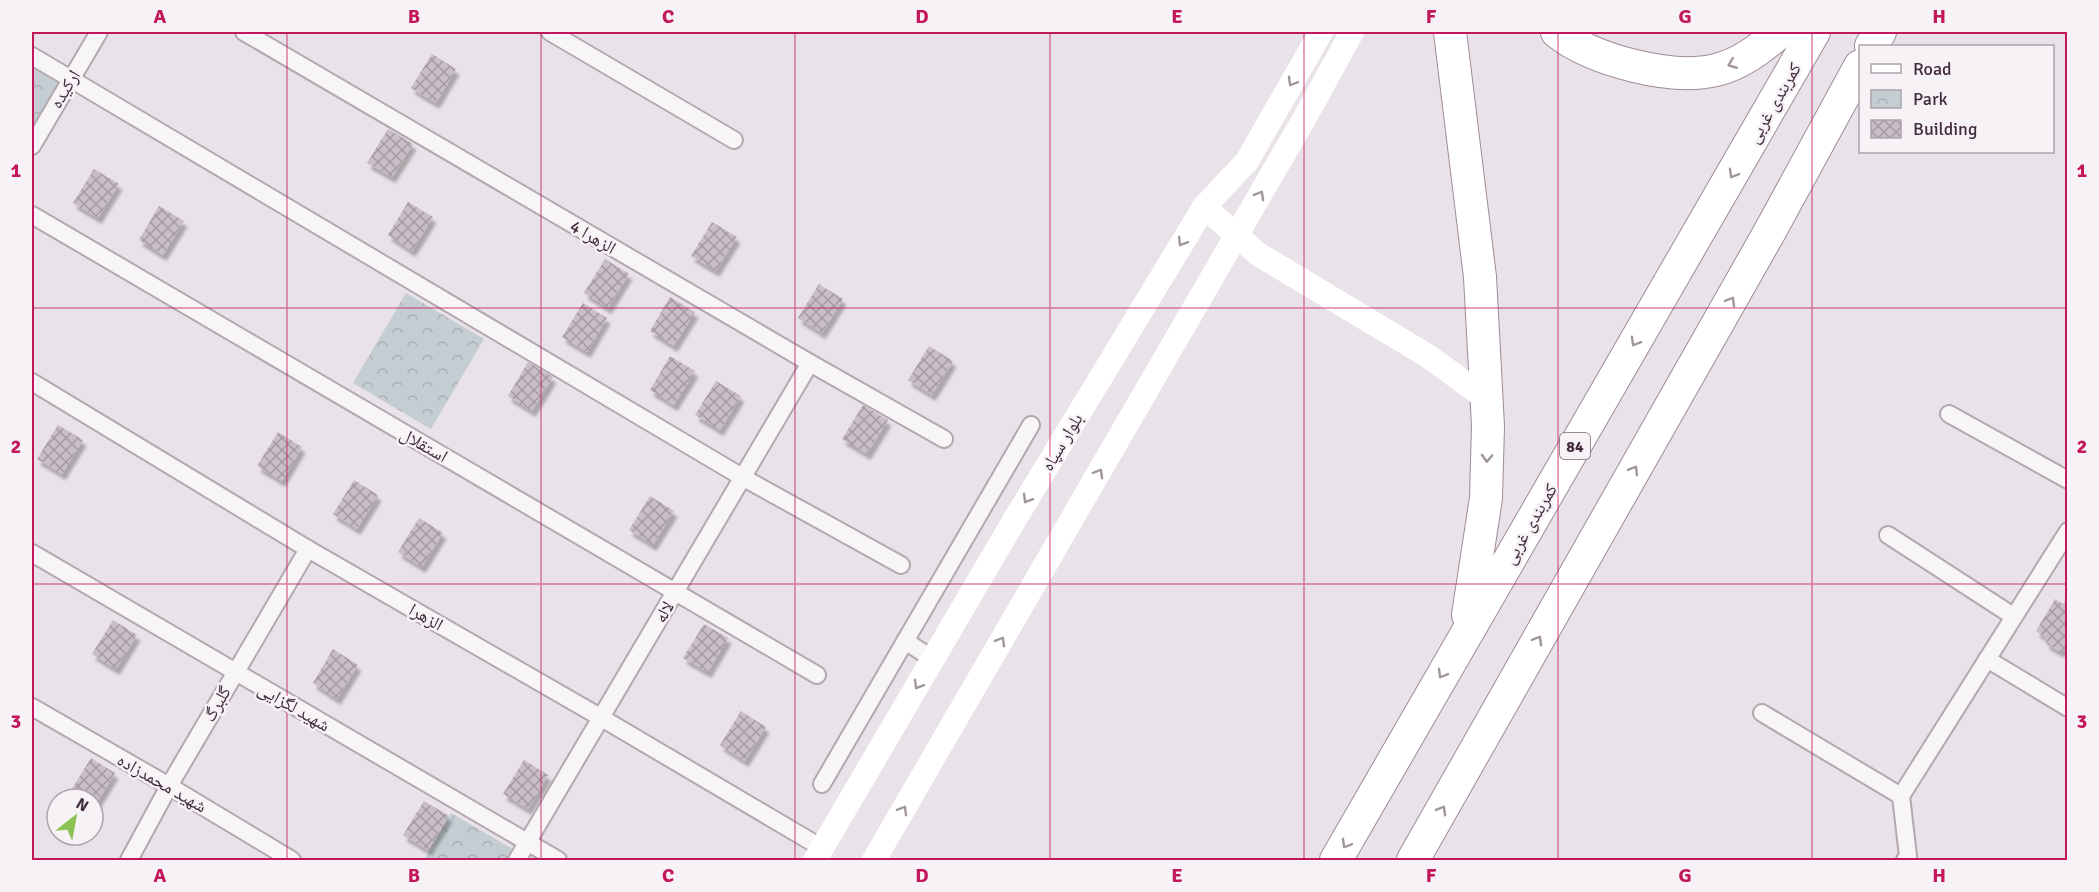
<svg xmlns="http://www.w3.org/2000/svg" width="2099" height="892" font-family="Signika,'Noto Naskh Arabic',sans-serif">
	<style>
		.park { fill: url(#park-crowns) }
		.building { fill: url(#building-cross-hatch); filter: url(#shadow) }
		.lines { fill: none; stroke-linecap: round; stroke-linejoin: round }
		.street-casing { stroke: #b3a8b0; stroke-width: 20 }
		.highway-casing { stroke: #9f8b9a; stroke-width: 34 }
		.street { stroke: #f8f5f7; stroke-width: 16 }
		.secondary { stroke: #fff; stroke-width: 24 }
		.highway { stroke: #fff; stroke-width: 32 }
		.oneway { stroke: #a0969c }
		.grid { fill: none; stroke: #c2185b; stroke-width: 1.5; stroke-opacity: 0.55 }
		.labels { text-anchor: middle; stroke-width: 5; stroke-linejoin: round; paint-order: stroke }
		.shield { fill: #f7f2f6; stroke: #776772; stroke-width: 1.5 }
		.shield-label { font-size: 16px; font-weight: bold; fill: #402c3a }
		.street-label { font-size: 18px; fill: #402c3a; stroke: #f7f2f6 }
		.neatline { fill: none; stroke: #c2185b; stroke-width: 2 }
		.grid-label { font-size: 20px; text-anchor: middle; font-weight: bold; fill: #c2185b }
	</style>
	<defs>
		<pattern id="park-crowns" width="20" height="18" patternUnits="userSpaceOnUse" patternTransform="scale(1.5)"><rect width="20" height="18" fill="#c4cdd2"/><path d="M2 6a3 3 0 1 1 6 0M12 15a3 3 0 1 1 6 0" fill="none" stroke="#a9b0b5"/></pattern>
		<pattern id="building-cross-hatch" width="8" height="8" patternUnits="userSpaceOnUse" patternTransform="scale(1.5)"><rect width="8" height="8" fill="#c9bdc6"/><path d="M0 0l8 8M0 8l8-8" fill="none" stroke="#a59aa2"/></pattern>
		<filter id="shadow"><feDropShadow dx="3.5" dy="6" stdDeviation="1.5" flood-color="#0004"/></filter>
	</defs>
	<rect width="100%" height="100%" fill="#e9e2e8"/>
	<g class="park">
		<polygon points="32,66 61,83 32,132"/>
		<polygon points="406,293 484,339 431,429 353,383"/>
		<polygon points="451,813 516,851 510,860 424,860"/>
	</g>
	<g class="building">
		<polygon points="432,54 456,69 436,103 411,88"/>
		<polygon points="388,129 413,144 392,177 367,163"/>
		<polygon points="94,169 119,184 98,218 73,203"/>
		<polygon points="408,202 433,217 412,251 388,235"/>
		<polygon points="159,206 184,221 163,255 139,240"/>
		<polygon points="712,222 737,237 716,271 691,256"/>
		<polygon points="605,259 629,274 608,308 584,293"/>
		<polygon points="819,284 843,299 822,333 798,318"/>
		<polygon points="670,297 695,312 674,346 650,331"/>
		<polygon points="583,303 607,318 587,352 562,337"/>
		<polygon points="929,346 953,361 932,395 908,380"/>
		<polygon points="670,356 695,371 674,405 650,390"/>
		<polygon points="528,362 553,377 532,411 508,396"/>
		<polygon points="716,381 741,396 720,430 695,415"/>
		<polygon points="863,405 888,420 867,454 842,439"/>
		<polygon points="58,425 83,440 62,474 37,459"/>
		<polygon points="278,432 302,447 282,481 257,466"/>
		<polygon points="354,480 378,495 357,529 333,514"/>
		<polygon points="650,496 674,511 653,545 629,530"/>
		<polygon points="419,518 443,533 422,567 398,552"/>
		<polygon points="2068,596 2068,650 2059,651 2047,644 2045,637 2036,631 2055,599 2063,604"/>
		<polygon points="113,620 137,635 116,669 92,654"/>
		<polygon points="704,624 728,638 708,672 683,658"/>
		<polygon points="333,649 358,665 337,699 313,683"/>
		<polygon points="741,711 766,727 745,761 720,745"/>
		<polygon points="91,758 115,773 93,809 93,799 82,799 70,792"/>
		<polygon points="524,760 548,775 528,809 503,794"/>
		<polygon points="424,801 449,816 428,850 403,835"/>
	</g>
	<g class="lines">
		<g class="street-casing">
			<g id="street">
				<polyline points="244,32 810,363 944,439"/>
				<polyline points="550,32 734,140"/>
				<polyline points="32,56 742,477 901,565"/>
				<polyline points="32,146 99,32"/>
				<polyline points="32,215 817,675"/>
				<polyline points="32,382 308,549 600,717 822,848"/>
				<polyline points="1949,414 2068,480"/>
				<polyline points="1888,535 2013,616"/>
				<polyline points="32,553 558,860"/>
				<polyline points="905,641 933,659"/>
				<polyline points="1987,659 2068,708"/>
				<polyline points="32,707 169,786 292,860"/>
				<polyline points="1762,713 1901,796"/>
				<polyline points="822,784 1031,425"/>
				<polyline points="129,860 169,786 308,549"/>
				<polyline points="517,860 810,363"/>
				<polyline points="1905,860 1908,856 1901,796 2068,531"/>
			</g>
		</g>
		<g class="highway-casing">
			<g id="highway">
				<polyline points="1450,32 1480,277 1488,426 1486,498 1468,615"/>
				<path d="M1557 32C1592 60 1672 81 1716 70 1741 64 1761 48 1780 32"/>
				<polyline points="1871,46 1880,32"/>
				<polyline points="1336,860 1814,32"/>
				<polyline points="1413,860 1769,233 1860,66"/>
			</g>
		</g>
		<use href="#street" class="street"/>
		<g class="secondary">
			<polyline points="1204,207 1258,254 1428,356 1487,399"/>
			<polyline points="815,860 1015,519 1198,217 1204,207 1247,161 1321,32"/>
			<polyline points="874,860 1308,112 1352,32"/>
		</g>
		<use href="#highway" class="highway"/>
	</g>
	<defs><path id="oneway-chevron" d="M-2-3.5L2.5 0L-2 3.5" fill="none" stroke-width="1.6" stroke-linecap="round" stroke-linejoin="round" transform="scale(1.5)"/></defs>
	<g class="oneway">
		<use href="#oneway-chevron" transform="translate(1732 64) rotate(158)"/>
		<use href="#oneway-chevron" transform="translate(1292 82) rotate(120)"/>
		<use href="#oneway-chevron" transform="translate(1733 174) rotate(120)"/>
		<use href="#oneway-chevron" transform="translate(1260 195) rotate(-60)"/>
		<use href="#oneway-chevron" transform="translate(1182 242) rotate(121)"/>
		<use href="#oneway-chevron" transform="translate(1731 301) rotate(-60)"/>
		<use href="#oneway-chevron" transform="translate(1635 342) rotate(120)"/>
		<use href="#oneway-chevron" transform="translate(1487 458) rotate(92)"/>
		<use href="#oneway-chevron" transform="translate(1634 470) rotate(-60)"/>
		<use href="#oneway-chevron" transform="translate(1099 473) rotate(-60)"/>
		<use href="#oneway-chevron" transform="translate(1027 499) rotate(121)"/>
		<use href="#oneway-chevron" transform="translate(1538 640) rotate(-60)"/>
		<use href="#oneway-chevron" transform="translate(1001 641) rotate(-60)"/>
		<use href="#oneway-chevron" transform="translate(1442 674) rotate(120)"/>
		<use href="#oneway-chevron" transform="translate(918 685) rotate(121)"/>
		<use href="#oneway-chevron" transform="translate(903 810) rotate(-60)"/>
		<use href="#oneway-chevron" transform="translate(1442 810) rotate(-60)"/>
		<use href="#oneway-chevron" transform="translate(1346 844) rotate(120)"/>
	</g>
	<path class="grid" d="M287 32V860M541 32V860M795 32V860M1050 32V860M1304 32V860M1558 32V860M1812 32V860M32 308H2068M32 584H2068"/>
	<g class="labels">
		<rect class="shield" x="1560" y="433" width="30" height="26" rx="4.5"/>
		<g class="shield-label">
			<text x="1575" y="452">84</text>
		</g>
		<g class="street-label">
			<text transform="translate(65 89) rotate(-59)" y="6">ارکیده</text>
			<text transform="translate(1774 103) rotate(-60)" y="6">کمربندی غربی</text>
			<text transform="translate(593 237) rotate(30)" y="6">الزهرا 4</text>
			<text transform="translate(1062 442) rotate(-59)" y="6">بلوار سپاه</text>
			<text transform="translate(424 445) rotate(30)" y="6">استقلال</text>
			<text transform="translate(1530 524) rotate(-60)" y="6">کمربندی غربی</text>
			<text transform="translate(664 612) rotate(-59)" y="6">لاله</text>
			<text transform="translate(426 617) rotate(30)" y="6">الزهرا</text>
			<text transform="translate(217 704) rotate(-60)" y="6">گلبرگ</text>
			<text transform="translate(294 707) rotate(30)" y="6">شهید لگزایی</text>
			<text transform="translate(162 783) rotate(30)" y="6">شهید محمدزاده</text>
		</g>
	</g>
	<rect width="2099" height="892" fill="none" stroke="#f7f2f6" stroke-width="66"/>
	<rect x="1859" y="45" width="195" height="108" fill="#f7f2f6" stroke="#aea3ab" stroke-width="1.5"/>
	<rect x="1871" y="64" width="30" height="9" fill="#ffffff" stroke="#aea3ab" stroke-width="1.5"/>
	<text x="1913" y="75" font-size="18" fill="#402c3a">Road</text>
	<rect x="1871" y="90" width="30" height="18" fill="url(#park-crowns)" stroke="#aea3ab" stroke-width="1.5"/>
	<text x="1913" y="105" font-size="18" fill="#402c3a">Park</text>
	<rect x="1871" y="120" width="30" height="18" fill="url(#building-cross-hatch)" stroke="#aea3ab" stroke-width="1.5"/>
	<text x="1913" y="135" font-size="18" fill="#402c3a">Building</text>
	<g transform="translate(75 817) rotate(31)"><circle r="28" fill="#f7f2f6" stroke="#aea3ab" stroke-width="1.5"/>
	<path d="M0-4.5L10 22L0 15L-10 22Z" fill="#8dc254"/>
	<text y="-9" font-size="16" font-weight="bold" text-anchor="middle" fill="#402c3a">N</text>
	</g>
	<rect x="33" y="33" width="2033" height="826" class="neatline"/>
	<g class="grid-label">
		<text x="160" y="23">A</text>
		<text x="414" y="23">B</text>
		<text x="668" y="23">C</text>
		<text x="922" y="23">D</text>
		<text x="1177" y="23">E</text>
		<text x="1431" y="23">F</text>
		<text x="1685" y="23">G</text>
		<text x="1939" y="23">H</text>
		<text x="16" y="177">1</text>
		<text x="2082" y="177">1</text>
		<text x="16" y="453">2</text>
		<text x="2082" y="453">2</text>
		<text x="16" y="728">3</text>
		<text x="2082" y="728">3</text>
		<text x="160" y="882">A</text>
		<text x="414" y="882">B</text>
		<text x="668" y="882">C</text>
		<text x="922" y="882">D</text>
		<text x="1177" y="882">E</text>
		<text x="1431" y="882">F</text>
		<text x="1685" y="882">G</text>
		<text x="1939" y="882">H</text>
	</g>
</svg>
